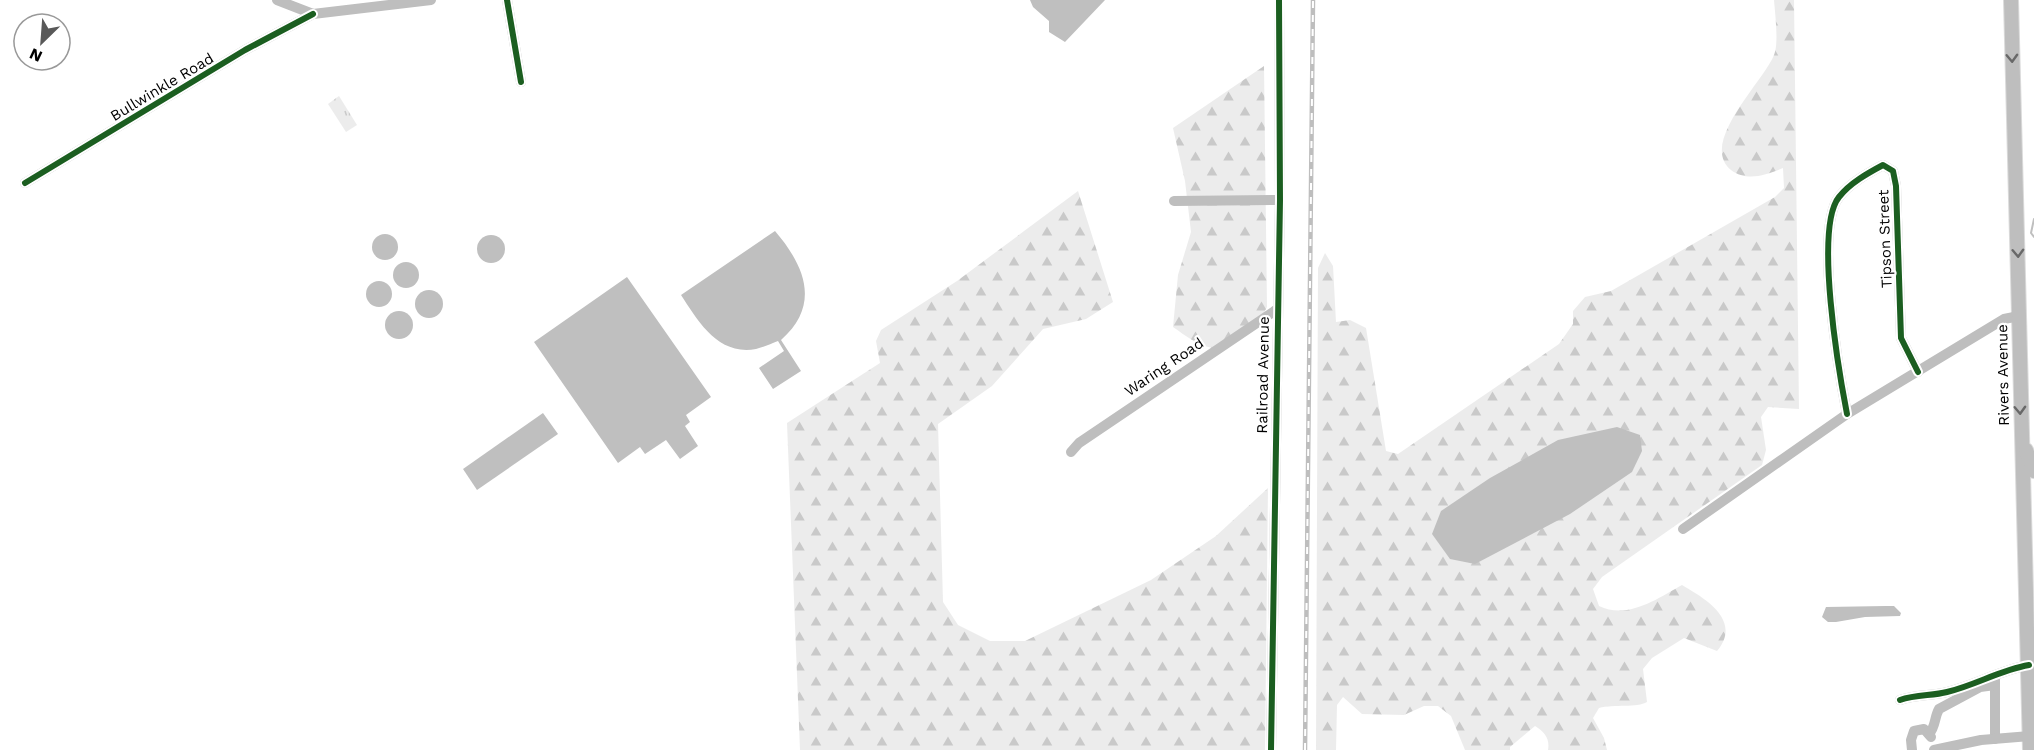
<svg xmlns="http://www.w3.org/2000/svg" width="2034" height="750" font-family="'Work Sans',sans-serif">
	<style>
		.forest { fill: url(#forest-firs) }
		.park { fill: url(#park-tufts) }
		.water { fill: #bfbfbf }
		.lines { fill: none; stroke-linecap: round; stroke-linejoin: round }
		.stream { stroke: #bfbfbf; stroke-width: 2 }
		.major-casing { stroke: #dbdbdb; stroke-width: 16 }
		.minor { stroke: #bebebe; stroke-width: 10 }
		.major { stroke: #bebebe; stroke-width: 14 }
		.rail-casing { stroke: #bebebe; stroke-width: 4.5 }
		.rail { stroke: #fff; stroke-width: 2; stroke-dasharray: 7; stroke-linecap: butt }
		.cycleway-casing { stroke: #fff; stroke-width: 10 }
		.cycleway { stroke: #1b5e20; stroke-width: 6 }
		.oneway { stroke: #686868 }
		.labels { text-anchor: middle; stroke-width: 4.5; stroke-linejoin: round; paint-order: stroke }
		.street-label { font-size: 15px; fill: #000; stroke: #fff }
	</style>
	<defs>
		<pattern id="forest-firs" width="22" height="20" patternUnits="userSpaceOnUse" patternTransform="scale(1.5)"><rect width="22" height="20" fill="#ececec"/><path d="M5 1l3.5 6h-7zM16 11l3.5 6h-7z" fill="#c9c9c9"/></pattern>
		<pattern id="park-tufts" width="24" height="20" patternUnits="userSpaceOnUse" patternTransform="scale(1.5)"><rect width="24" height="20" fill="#ececec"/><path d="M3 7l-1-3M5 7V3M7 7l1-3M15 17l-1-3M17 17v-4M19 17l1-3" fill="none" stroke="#c9c9c9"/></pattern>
	</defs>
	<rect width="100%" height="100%" fill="#fff"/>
	<g class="forest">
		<path d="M1774 0H1794L1799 409 1768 407 1761 417 1766 450 1762 465 1602 577 1593 589 1599 606C1627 620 1657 599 1682 585 1704 598 1743 620 1717 651L1684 638 1652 658 1643 669 1647 702C1637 708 1614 704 1599 708L1593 718 1604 738 1607 750H1548C1550 739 1545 732 1535 726L1510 747V750H1465L1451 716 1438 706H1424L1404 715 1362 714 1343 697 1337 705 1336 750H1316L1318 268 1325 253 1333 266 1336 322 1350 320 1366 328 1386 451 1398 454 1559 344 1573 324V311L1585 297 1611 291 1775 197 1784 188 1783 168C1766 175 1747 182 1731 170 1698 143 1764 81 1774 55 1779 44 1775 13 1774 0Z"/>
		<path d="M1264 66 1267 307 1264 313 1212 348C1197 345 1186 336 1173 327L1178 275 1191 232 1185 181 1173 128Z"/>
		<polygon points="1078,191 1113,302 1086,319 1043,329 992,386 938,424 943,602 958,625 990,641 1025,641 1151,580 1216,536 1268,488 1265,750 800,750 787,423 880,363 876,341 881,330 957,281"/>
	</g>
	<polygon class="park" points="339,96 357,125 346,132 328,104"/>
	<g class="water">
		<polygon points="1030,0 1105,0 1065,42 1049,32 1049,21 1033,7"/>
		<path d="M775 231C805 266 821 305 781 340L801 371 773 389 759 368 784 351 778 341C771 344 763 347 756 349 718 356 698 321 681 295Z"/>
		<circle cx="385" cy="247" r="13"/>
		<circle cx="491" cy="249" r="14"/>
		<circle cx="406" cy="275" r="13"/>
		<polygon points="627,277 711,397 686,415 690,422 685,426 698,446 680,459 666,440 645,454 640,447 618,463 534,342"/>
		<circle cx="379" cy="294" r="13"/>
		<circle cx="429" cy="304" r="14"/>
		<circle cx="399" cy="325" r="14"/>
		<polygon points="543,413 558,434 477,490 463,469"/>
		<polygon points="1617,427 1640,435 1642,451 1632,472 1570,514 1475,564 1450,559 1432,534 1441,511 1490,478 1558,440"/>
		<polygon points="1886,606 1894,606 1901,613 1900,616 1865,617 1836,622 1828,622 1822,617 1826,607"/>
	</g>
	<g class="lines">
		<polyline class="stream" points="2034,219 2031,233 2034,237"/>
		<g class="major-casing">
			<g id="major">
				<polyline points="2011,0 2030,750"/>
				<polyline points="2026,450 2034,471"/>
			</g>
		</g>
		<g class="minor">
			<polyline points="277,0 313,14 431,0"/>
			<polyline points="507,0 521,82"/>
			<polyline points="25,183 245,50 313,14"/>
			<polyline points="1174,201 1280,200"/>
			<path d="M1847 414C1839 373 1814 228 1839 197 1850 183 1868 173 1883 165L1893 171 1896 186 1901 338 1918 372"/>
			<polyline points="1071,452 1079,443 1276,310"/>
			<polyline points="1683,529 1847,414 2004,319 2019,316"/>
			<polyline points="1995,679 1995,739"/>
			<path d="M1900 700C1916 694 1932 696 1947 692 1976 685 2000 670 2029 665"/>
			<path d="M1929 734C1936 726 1934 718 1939 709L1980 687 1995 685"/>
			<polyline points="1271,750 1280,200 1279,0"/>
			<polyline points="1912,750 1911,740 1914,731 1924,729 1931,737"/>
			<polyline points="1934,750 1981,740 2030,736"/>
		</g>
		<use href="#major" class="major"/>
		<g class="rail-casing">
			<polyline id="rail" points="1305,750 1313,0"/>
		</g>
		<use href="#rail" class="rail"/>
		<g class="cycleway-casing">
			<g id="cycleway">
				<polyline points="507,0 521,82"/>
				<polyline points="25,183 245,50 313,14"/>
				<path d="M1847 414C1839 373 1814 228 1839 197 1850 183 1868 173 1883 165L1893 171 1896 186 1901 338 1918 372"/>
				<path d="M1900 700C1916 694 1932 696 1947 692 1976 685 2000 670 2029 665"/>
				<polyline points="1271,750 1280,200 1279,0"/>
			</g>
		</g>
		<use href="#cycleway" class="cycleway"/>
	</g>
	<defs><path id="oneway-chevron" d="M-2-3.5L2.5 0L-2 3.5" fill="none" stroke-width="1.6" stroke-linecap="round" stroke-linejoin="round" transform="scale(1.5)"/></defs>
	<g class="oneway">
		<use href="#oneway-chevron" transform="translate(2012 58) rotate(88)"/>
		<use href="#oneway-chevron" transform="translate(2018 253) rotate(88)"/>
		<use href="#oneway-chevron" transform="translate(2020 410) rotate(88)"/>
	</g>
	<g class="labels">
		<g class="street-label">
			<text transform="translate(162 87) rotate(-31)" y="5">Bullwinkle Road</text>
			<text transform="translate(1885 239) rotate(-92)" y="5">Tipson Street</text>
			<text transform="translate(1164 367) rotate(-34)" y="5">Waring Road</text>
			<text transform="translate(1263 375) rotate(-89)" y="5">Railroad Avenue</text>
			<text transform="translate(2003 375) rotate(-91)" y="5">Rivers Avenue</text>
		</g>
	</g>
	<g transform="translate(42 42) rotate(205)"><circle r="28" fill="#ffffff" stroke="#999999" stroke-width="1.5"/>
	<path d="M0-4.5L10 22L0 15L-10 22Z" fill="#595959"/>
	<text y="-9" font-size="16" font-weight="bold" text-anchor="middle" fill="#000000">N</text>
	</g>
</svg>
